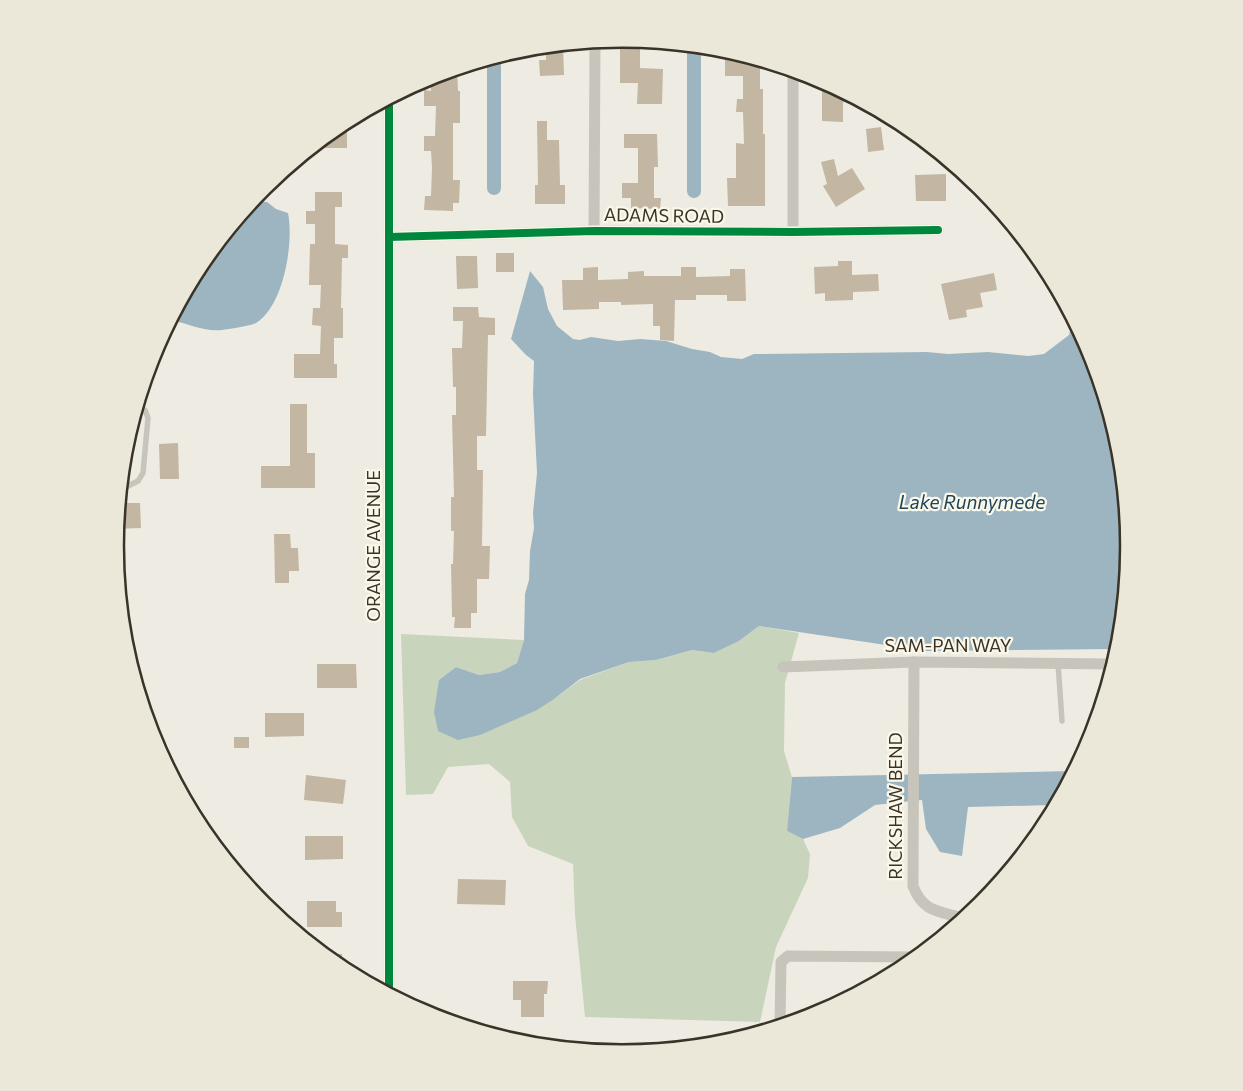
<svg xmlns="http://www.w3.org/2000/svg" width="1243" height="1091" font-family="Commissioner,sans-serif">
	<style>
		.green { fill: #c8d5bc }
		.water { fill: #9db5c0 }
		.lines { fill: none; stroke-linecap: round; stroke-linejoin: round }
		.canal { stroke: #9db5c0; stroke-width: 14 }
		.building { fill: #c3b6a3 }
		.service { stroke: #c7c5bb; stroke-width: 5.5 }
		.minor { stroke: #c7c5bb; stroke-width: 11 }
		.cycleway-casing { stroke: #fbf8e9; stroke-width: 11 }
		.cycleway { stroke: #00873e; stroke-width: 8 }
		.labels { text-anchor: middle; stroke-width: 4.5; stroke-linejoin: round; paint-order: stroke }
		.street-label { font-size: 18px; fill: #393328; stroke: #fbf8e9 }
		.water-label { font-size: 19px; font-style: italic; fill: #1c435c; stroke: #fbf8e9 }
		.rim { fill: none; stroke: #393328; stroke-width: 2.5 }
	</style>
	<rect width="100%" height="100%" fill="#eeece2"/>
	<polygon class="green" points="759,626 799,633 785,683 784,751 792,777 787,831 803,839 810,854 808,878 776,947 760,1022 585,1017 575,915 573,864 528,846 512,817 510,782 489,764 448,767 433,794 406,795 401,634 524,640 517,663 500,672 479,675 456,667 439,680 554,699 580,680 629,662 656,660 692,650 714,653 739,641"/>
	<g class="water">
		<path d="M252 201 267 202 276 209 288 213C294 242 284 306 256 323 250 326 229 329 222 330 203 332 188 323 170 320L200 264Z"/>
		<polygon points="530,271 543,287 548,309 557,326 573,339 580,340 591,337 618,341 640,339 666,341 692,349 710,352 721,357 742,359 754,354 927,352 948,354 988,352 1028,356 1044,354 1069,335 1073,321 1090,352 1119,447 1128,546 1117,649 926,651 759,626 739,641 714,653 692,650 656,660 629,662 580,679 554,699 537,710 480,735 458,740 438,731 434,712 439,680 456,667 479,675 500,672 517,663 524,640 525,594 529,580 530,551 534,528 533,513 537,473 533,394 534,361 526,355 511,339"/>
		<polygon points="1073,771 1054,805 968,807 962,856 940,852 926,829 922,800 875,805 840,828 803,839 787,831 792,777"/>
	</g>
	<g class="lines">
		<g class="canal">
			<polyline points="694,46 694,191"/>
			<polyline points="494,57 494,188"/>
		</g>
	</g>
	<g class="building">
		<polygon points="620,39 640,41 640,68 663,69 662,104 637,104 638,83 620,83"/>
		<polygon points="546,46 563,46 564,75 540,76 539,60 546,60"/>
		<polygon points="725,55 742,55 754,59 754,66 760,66 760,89 763,89 763,134 765,134 765,206 728,206 727,178 736,178 736,143 744,144 743,112 736,112 737,99 743,99 743,76 725,76"/>
		<polygon points="457,68 458,91 460,91 460,123 453,123 453,180 460,180 459,203 453,203 453,211 424,210 425,196 431,196 432,168 431,151 424,151 424,136 435,136 436,106 424,106 424,90 431,91 430,76"/>
		<polygon points="822,85 830,85 864,103 843,102 843,122 822,121"/>
		<polygon points="347,120 347,148 322,148 322,139"/>
		<polygon points="537,121 547,121 547,140 559,140 560,185 565,185 565,204 535,204 535,185 538,185"/>
		<polygon points="881,127 884,150 868,152 866,129"/>
		<polygon points="624,134 657,134 658,167 654,167 654,198 661,198 660,209 631,208 631,198 622,198 622,183 638,183 638,148 624,148"/>
		<polygon points="834,159 838,176 852,168 865,189 836,207 823,186 827,184 821,162"/>
		<polygon points="946,174 946,201 916,201 915,175"/>
		<polygon points="315,192 342,192 342,207 335,207 335,244 348,245 348,258 342,258 341,308 343,308 343,338 334,338 334,364 337,364 337,378 294,378 294,354 320,354 321,326 312,325 313,308 320,308 321,285 309,285 310,244 315,244 315,224 306,224 306,211 315,211"/>
		<rect x="496" y="253" width="18" height="19"/>
		<polygon points="456,256 477,256 478,288 457,289"/>
		<polygon points="838,261 852,261 852,275 878,274 879,291 853,292 853,300 825,301 825,293 815,294 814,267 838,266"/>
		<polygon points="598,267 598,280 628,279 628,272 644,271 644,276 681,276 681,267 696,267 696,277 730,276 730,269 745,269 746,301 727,301 727,295 696,295 696,300 675,300 674,341 660,340 660,326 653,326 653,304 621,305 621,302 599,302 599,309 563,310 562,280 583,280 583,268"/>
		<polygon points="994,273 997,290 980,293 983,307 966,310 967,317 949,320 941,284"/>
		<polygon points="453,307 478,307 479,317 495,318 495,335 488,335 486,436 477,436 477,470 483,470 482,546 490,546 489,579 477,579 477,613 471,613 471,628 454,628 455,617 452,617 451,564 453,564 454,531 451,531 451,497 454,497 452,415 456,415 456,387 453,387 452,348 462,348 463,321 453,321"/>
		<polygon points="290,404 307,404 307,453 315,453 315,488 261,488 261,466 290,466"/>
		<polygon points="178,443 179,479 160,479 159,444"/>
		<polygon points="119,503 140,503 141,528 116,529"/>
		<polygon points="274,534 290,534 291,548 298,548 299,571 289,571 289,583 275,583"/>
		<polygon points="317,664 356,664 357,688 317,688"/>
		<polygon points="265,713 304,713 304,736 265,737"/>
		<rect x="234" y="737" width="15" height="11"/>
		<polygon points="306,775 346,780 343,804 304,800"/>
		<polygon points="305,836 343,836 343,859 305,860"/>
		<polygon points="458,879 506,880 505,905 457,904"/>
		<polygon points="307,901 336,901 336,912 342,912 342,927 307,927"/>
		<polygon points="324,954 342,954 342,968 340,967"/>
		<polygon points="513,981 548,981 547,994 544,994 544,1017 521,1017 521,1000 513,1000"/>
	</g>
	<g class="lines">
		<g class="service">
			<polyline points="120,490 138,481 143,473 148,418 145,410 136,407"/>
			<polyline points="1058,663 1062,721"/>
		</g>
		<g class="minor">
			<polyline points="389,98 389,993"/>
			<polyline points="594,231 595,41"/>
			<polyline points="793,232 793,71"/>
			<polyline points="389,237 594,231 793,232 938,230"/>
			<path d="M914 662 913 886C923 912 938 911 963 918"/>
			<polyline points="783,667 914,662 1113,664"/>
			<polyline points="780,1024 781,962 788,956 915,957"/>
		</g>
		<g class="cycleway-casing">
			<g id="cycleway">
				<polyline points="389,98 389,993"/>
				<polyline points="389,237 594,231 793,232 938,230"/>
			</g>
		</g>
		<use href="#cycleway" class="cycleway"/>
	</g>
	<g class="labels">
		<g class="street-label">
			<text transform="translate(664 216) rotate(1)" y="6">ADAMS ROAD</text>
			<text transform="translate(374 546) rotate(-90)" y="6">ORANGE AVENUE</text>
			<text x="948" y="652">SAM-PAN WAY</text>
			<text transform="translate(896 806) rotate(-90)" y="6">RICKSHAW BEND</text>
		</g>
		<g class="water-label">
			<text x="972" y="509">Lake Runnymede</text>
		</g>
	</g>
	<path d="M0 0H1243V1091H0ZM124 546a498 498 0 1 1 996 0a498 498 0 1 1-996 0Z" fill="#ebe8da" fill-rule="evenodd"/>
	<path class="rim" d="M124 546a498 498 0 1 1 996 0a498 498 0 1 1-996 0Z"/>
</svg>
